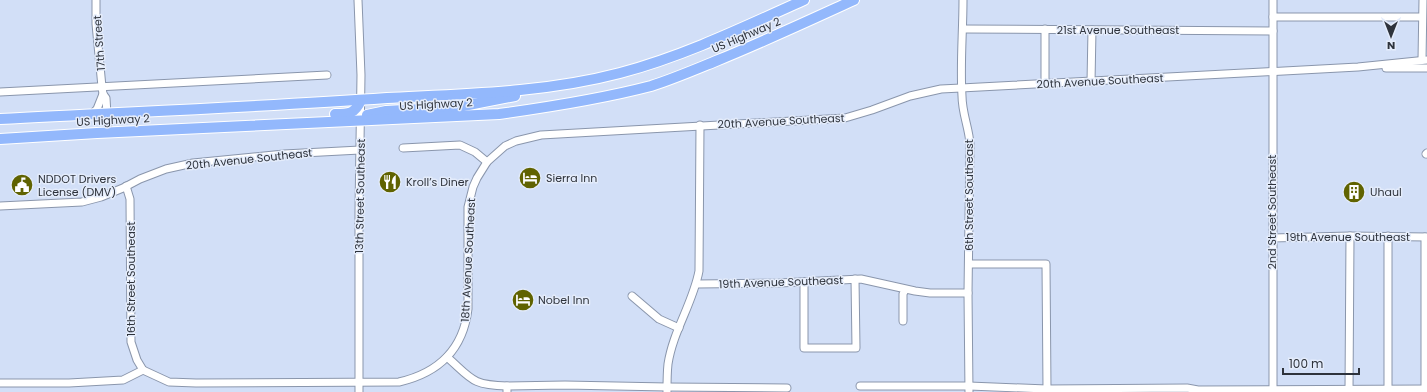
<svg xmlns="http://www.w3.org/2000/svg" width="1427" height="392" font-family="Poppins,sans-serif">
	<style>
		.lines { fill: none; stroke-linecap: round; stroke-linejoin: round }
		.minor-casing { stroke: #8a96ac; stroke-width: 9 }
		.highway-casing { stroke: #fff; stroke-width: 12 }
		.minor { stroke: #fff; stroke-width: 7 }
		.highway { stroke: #93b8fc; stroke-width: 10 }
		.labels { text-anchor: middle; stroke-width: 3; stroke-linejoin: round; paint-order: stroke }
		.street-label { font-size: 11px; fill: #2e333c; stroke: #e4ecfb }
		.poi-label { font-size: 11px; fill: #2e333c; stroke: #e4ecfb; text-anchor: start }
	</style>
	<rect width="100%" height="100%" fill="#d2dff7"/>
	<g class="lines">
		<g class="minor-casing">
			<g id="minor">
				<polyline points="96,0 96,24 102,87 103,94 106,98 108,132"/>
				<polyline points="358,0 361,75 359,210 359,392"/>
				<path d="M963 0C963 32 960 64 962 96 962 113 969 128 970 144L968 293 969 392"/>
				<polyline points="1273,0 1273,392"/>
				<polyline points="1273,17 1422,17"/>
				<polyline points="963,29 1273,31"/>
				<polyline points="1045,29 1045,84"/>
				<polyline points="1422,60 1423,0"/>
				<polyline points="1386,68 1427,68"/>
				<polyline points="1091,82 1092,30"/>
				<polyline points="0,92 327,75"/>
				<polyline points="91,115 97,109 103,94"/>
				<polyline points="403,148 460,145 475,152 487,162"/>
				<polyline points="1426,154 1427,153"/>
				<polyline points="126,186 130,199 131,342 137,360 143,370"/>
				<polyline points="0,206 82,202 101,197 123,188 140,179 166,169 193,163 284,154 360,150"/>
				<polyline points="1388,236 1388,389"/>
				<polyline points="1425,237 1425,392"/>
				<polyline points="1272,238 1350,236 1427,237"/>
				<polyline points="969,264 1046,264 1047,389"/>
				<polyline points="804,282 804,348 856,348 855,279"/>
				<polyline points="697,284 779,283 861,279 915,291 930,293 968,293"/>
				<polyline points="632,296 659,319 679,328"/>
				<polyline points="903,321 903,294 905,290"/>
				<path d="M447 357C472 379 471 385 507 386"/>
				<path d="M0 383H69L123 380 143 370 169 382 196 383 399 382C438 373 463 350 468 309V207L473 187 477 178 487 162 505 146 516 141 541 135 845 118 872 110 910 96 941 89 961 88 1358 67 1427 60"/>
				<polyline points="860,386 969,386 1047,389 1187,388 1198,390 1427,389"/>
				<polyline points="507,392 507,386 565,385 667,387 787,388"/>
				<path d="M667 392C667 383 667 373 668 364 673 331 693 303 699 271L700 125"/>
				<polyline points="1349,392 1350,236"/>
			</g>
		</g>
		<g class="highway-casing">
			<g id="highway">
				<path d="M335 114C349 114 355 114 361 100"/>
				<polyline points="367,115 386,111 458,107 515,96"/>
				<path d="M0 119C129 112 258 107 387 98 465 94 544 93 620 73 684 56 744 27 804 0"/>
				<path d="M0 139 97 133 499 114C550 107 601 99 651 86 673 79 694 70 716 61 763 42 808 21 854 0"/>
			</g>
		</g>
		<use href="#minor" class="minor"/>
		<use href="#highway" class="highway"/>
	</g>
	<defs>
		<g id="hotel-disc" transform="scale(1.15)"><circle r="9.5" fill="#606300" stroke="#e4ecfb"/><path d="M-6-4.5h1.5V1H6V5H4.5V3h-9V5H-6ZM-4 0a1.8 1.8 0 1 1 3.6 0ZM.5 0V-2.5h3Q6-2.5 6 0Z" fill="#fff"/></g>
		<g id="restaurant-disc" transform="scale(1.15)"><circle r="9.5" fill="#606300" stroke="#e4ecfb"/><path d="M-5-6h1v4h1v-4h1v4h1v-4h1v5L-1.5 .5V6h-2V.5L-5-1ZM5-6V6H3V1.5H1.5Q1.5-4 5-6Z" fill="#fff"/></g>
		<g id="civic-disc" transform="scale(1.15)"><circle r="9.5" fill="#606300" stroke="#e4ecfb"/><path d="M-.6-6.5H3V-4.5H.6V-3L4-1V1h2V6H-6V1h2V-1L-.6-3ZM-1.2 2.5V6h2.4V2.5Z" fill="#fff"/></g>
		<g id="building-disc" transform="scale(1.15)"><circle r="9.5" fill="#606300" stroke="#e4ecfb"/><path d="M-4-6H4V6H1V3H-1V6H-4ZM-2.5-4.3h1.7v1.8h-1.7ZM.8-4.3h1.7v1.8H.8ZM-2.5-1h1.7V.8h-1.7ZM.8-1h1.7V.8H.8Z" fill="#fff"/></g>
	</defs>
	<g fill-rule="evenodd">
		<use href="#hotel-disc" x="530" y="178"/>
		<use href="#restaurant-disc" x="390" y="182"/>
		<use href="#civic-disc" x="22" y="185"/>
		<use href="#building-disc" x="1354" y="192"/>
		<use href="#hotel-disc" x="523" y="300"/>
	</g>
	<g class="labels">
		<g class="street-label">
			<text x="1118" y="34">21st Avenue Southeast</text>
			<text transform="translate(746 35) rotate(-23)" y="4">US Highway 2</text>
			<text transform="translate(99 43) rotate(-94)" y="4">17th Street</text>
			<text transform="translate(1100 81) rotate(-3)" y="4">20th Avenue Southeast</text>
			<text transform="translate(436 104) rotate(-3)" y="4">US Highway 2</text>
			<text transform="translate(113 120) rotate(-3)" y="4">US Highway 2</text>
			<text transform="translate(781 121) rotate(-3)" y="4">20th Avenue Southeast</text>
			<text transform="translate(249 159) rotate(-6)" y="4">20th Avenue Southeast</text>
			<text transform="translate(969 195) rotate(-90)" y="4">6th Street Southeast</text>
			<text transform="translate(360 196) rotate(-89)" y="4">13th Street Southeast</text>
			<text transform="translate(1272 212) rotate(-90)" y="4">2nd Street Southeast</text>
			<text x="1348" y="241">19th Avenue Southeast</text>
			<text transform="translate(468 260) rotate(-87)" y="4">18th Avenue Southeast</text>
			<text transform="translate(131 279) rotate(-90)" y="4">16th Street Southeast</text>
			<text transform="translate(781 282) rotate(-2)" y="4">19th Avenue Southeast</text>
		</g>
		<g class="poi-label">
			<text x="546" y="182">Sierra Inn</text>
			<text x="38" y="183">NDDOT Drivers<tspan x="38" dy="13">License (DMV)</tspan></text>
			<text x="406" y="186">Kroll’s Diner</text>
			<text x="1370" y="196">Uhaul</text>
			<text x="538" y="304">Nobel Inn</text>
		</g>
	</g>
	<g transform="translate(1391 36) rotate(180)" stroke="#e4ecfb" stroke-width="3" paint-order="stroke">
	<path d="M0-3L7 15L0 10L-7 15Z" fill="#2e333c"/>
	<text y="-6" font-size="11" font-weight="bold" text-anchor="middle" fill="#2e333c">N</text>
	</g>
	<path d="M1283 368v6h76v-6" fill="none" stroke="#2e333c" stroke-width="2"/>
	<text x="1289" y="368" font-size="12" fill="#2e333c" stroke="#e4ecfb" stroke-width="3" paint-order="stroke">100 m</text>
</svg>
